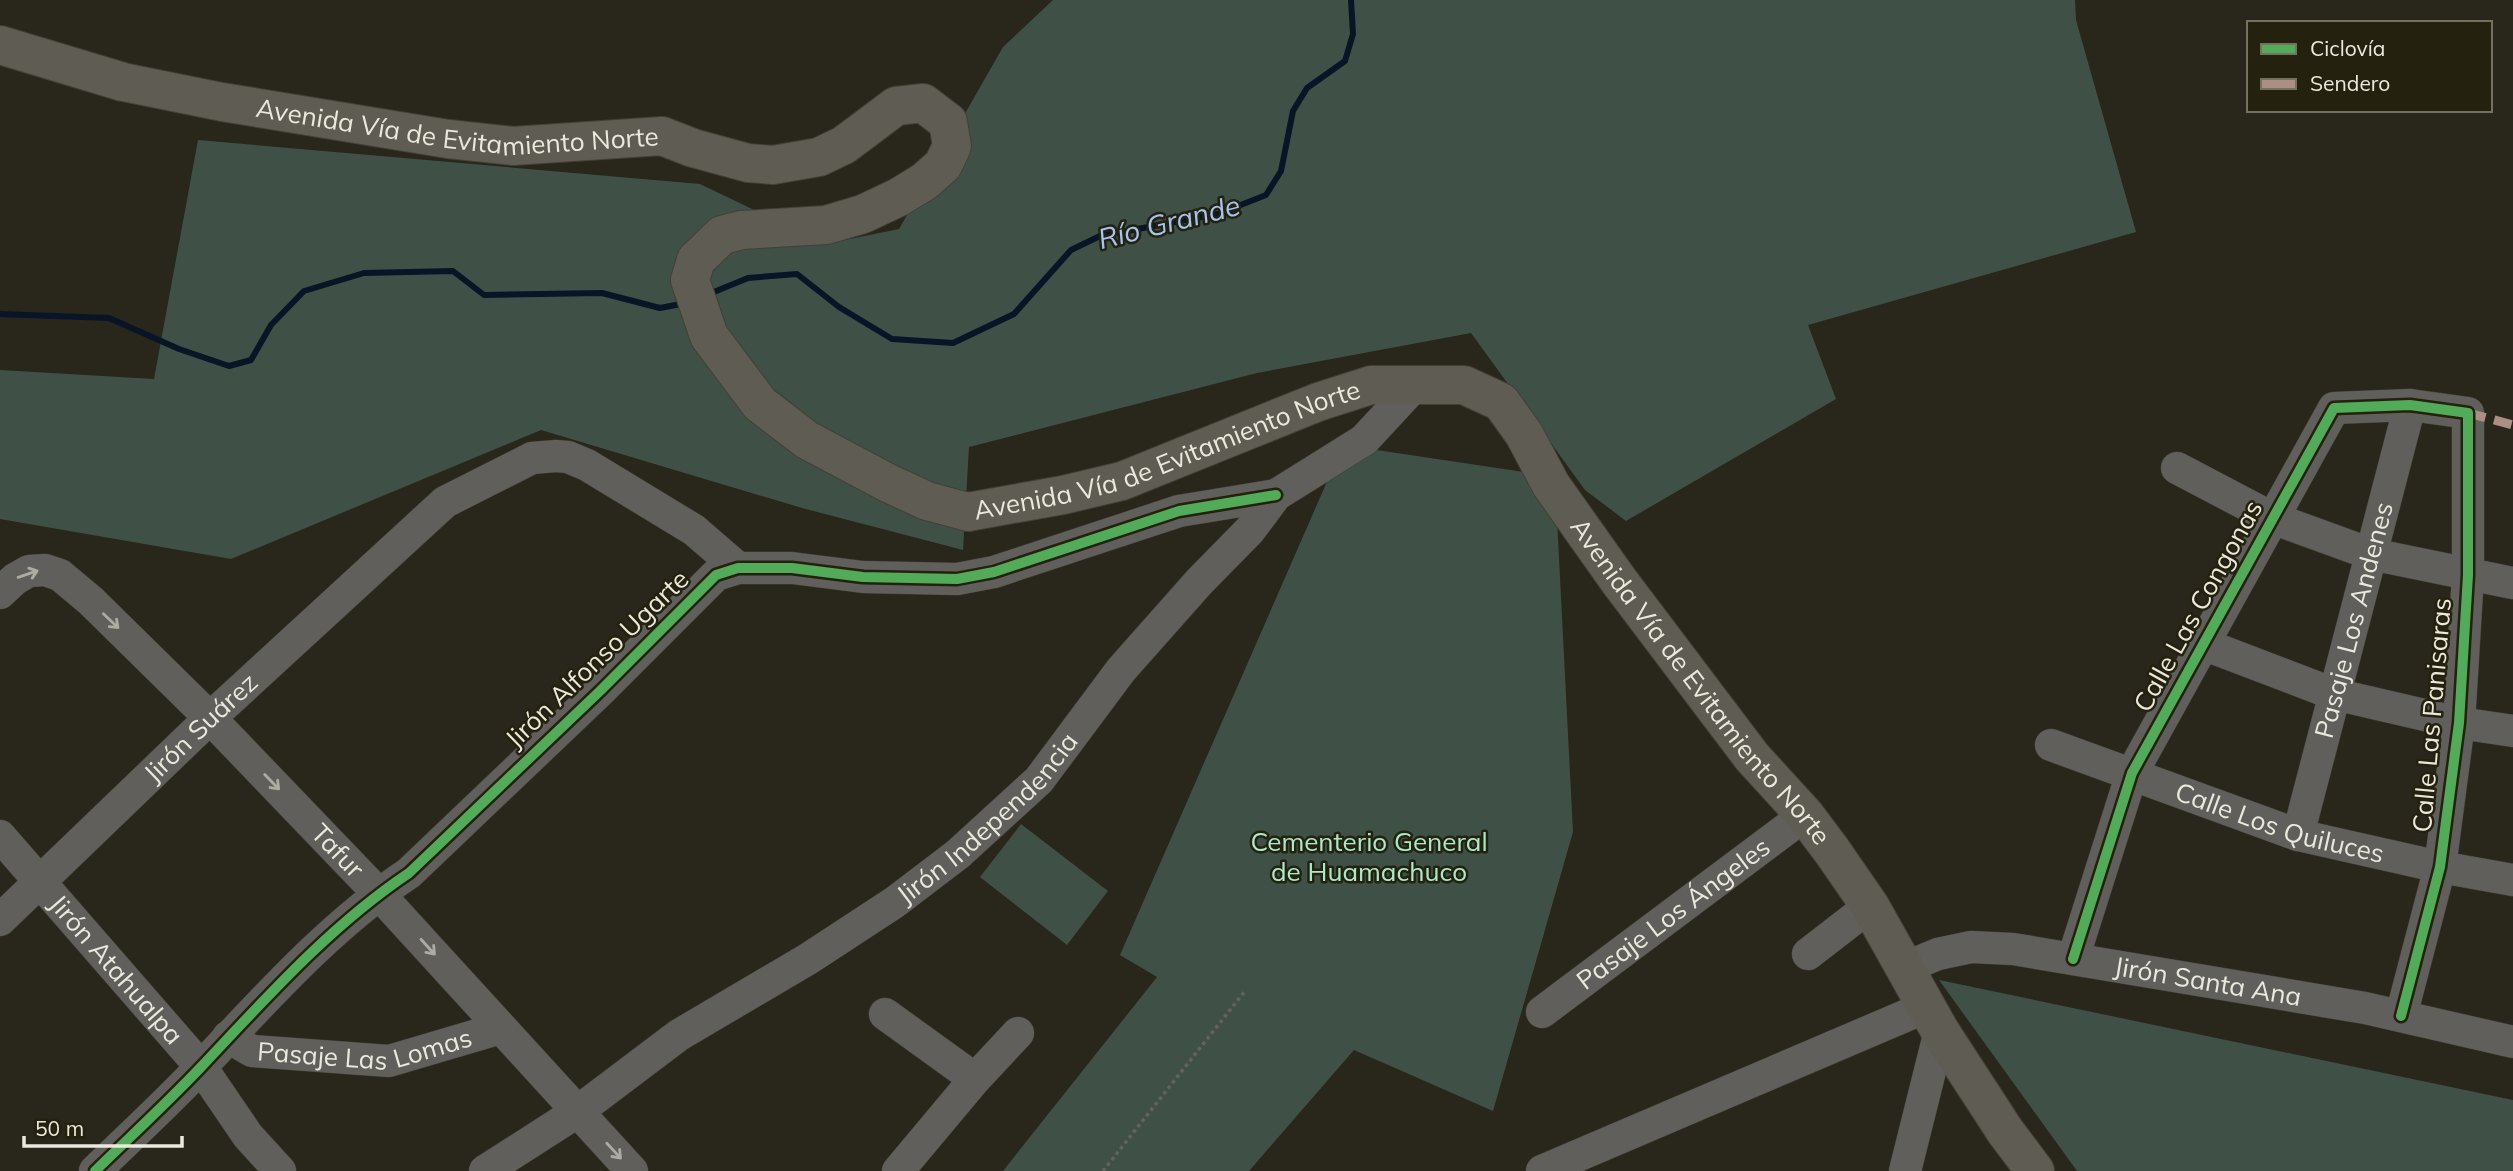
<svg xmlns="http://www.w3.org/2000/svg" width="2513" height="1171" font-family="Mulish,sans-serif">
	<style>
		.green { fill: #3f5047 }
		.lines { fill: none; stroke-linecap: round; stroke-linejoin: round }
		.stream { stroke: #081526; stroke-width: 6 }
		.minor-casing { stroke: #434038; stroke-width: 33 }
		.highway-casing { stroke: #434038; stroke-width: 40 }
		.path { stroke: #65625d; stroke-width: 3.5; stroke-dasharray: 3.5 3.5; stroke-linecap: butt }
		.minor { stroke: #615f5b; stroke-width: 32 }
		.highway { stroke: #5f5c53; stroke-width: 38 }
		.quiet { stroke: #ac8f84; stroke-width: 9; stroke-dasharray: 18 9; stroke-linecap: butt }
		.cycleway-casing { stroke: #24210e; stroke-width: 15 }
		.cycleway { stroke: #51ab58; stroke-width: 10 }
		.oneway { stroke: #adaba2 }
		.labels { text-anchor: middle; stroke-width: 5; stroke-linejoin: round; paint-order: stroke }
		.street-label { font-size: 26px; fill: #ebe9dd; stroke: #24210e }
		.park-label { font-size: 26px; fill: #aae9cc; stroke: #24210e }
		.water-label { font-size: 28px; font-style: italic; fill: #a3c5f3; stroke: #24210e }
	</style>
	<rect width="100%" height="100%" fill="#29261c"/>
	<g class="green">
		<polygon points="1053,0 2075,0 2076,20 2136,232 1808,325 1836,399 1626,521 1585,490 1471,333 1257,373 969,447 963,550 802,508 541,430 231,559 0,519 0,370 154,379 198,140 700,184 825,244 899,229 1003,47"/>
		<polygon points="1343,445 1524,472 1557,519 1573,832 1493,1111 1354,1050 1249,1171 1003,1171 1157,977 1120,955"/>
		<polygon points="1021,824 1108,891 1067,945 980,877"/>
		<polygon points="1939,980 2513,1100 2513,1171 2077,1171"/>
	</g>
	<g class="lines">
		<g class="stream">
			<polyline points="709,294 748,278 797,274 839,307 892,339 953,343 1014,314 1071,250 1100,236 1218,214 1266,195 1281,171 1293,111 1307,88 1345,61 1353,34 1351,0"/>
			<polyline points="0,314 109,318 179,349 229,366 251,360 271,325 304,291 364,273 453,271 484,295 602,293 660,308 686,303"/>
		</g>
		<g class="minor-casing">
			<g id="minor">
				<polyline points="2177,468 2272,518 2371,554 2513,583"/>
				<path id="s1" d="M0 593 15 579 29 571 45 570 60 575 91 601 210 718 378 893 632 1171"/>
				<polyline points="2203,644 2334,694 2459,723 2513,731"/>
				<path id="s2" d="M2051 745 2298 835 2440 867 2513 880"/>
				<path id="s3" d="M2298 835 2410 405"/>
				<path id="s4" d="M0 836 201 1067 248 1136 280 1171"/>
				<path id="s5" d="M0 920 210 718 445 502 532 458 556 456 568 457 587 465 694 530 738 568"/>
				<polyline points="1808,954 1870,906"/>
				<polyline points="2073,959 2132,773 2334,408 2410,405 2468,413 2468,575 2459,723 2440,867 2401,1016"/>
				<path id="s6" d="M1904 968 1938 954 1971 947 2013 949 2365 1008 2513 1042"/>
				<path id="s7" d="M1542 1012 1805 815"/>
				<polyline points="885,1014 975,1079"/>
				<path id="s8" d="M228 1037 252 1051 389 1061 501 1028"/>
				<path d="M95 1171C131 1136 168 1102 202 1066 267 997 330 926 409 873L600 691 716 575 738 568H792L863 577 957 579 994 572 1179 511 1276 495"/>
				<path id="s9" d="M485 1171 577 1112 679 1035 808 959 895 902 958 854 1039 780 1121 670 1199 582 1250 530 1276 495 1364 440 1416 384"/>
				<polyline points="898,1171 975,1079 1018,1033"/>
				<polyline points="1542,1171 1926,1007"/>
				<polyline points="1905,1171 1940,1031"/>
			</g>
		</g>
		<g class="highway-casing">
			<g id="highway">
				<path id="s10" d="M0 45 123 82 222 102 448 139 513 146 662 136 693 148 748 163 773 165 819 157 844 145 896 106 923 103 948 122 952 146 943 165 925 181 899 197 863 214 826 225 742 230 722 235 696 260 690 280 709 336 760 404 807 440 888 483 927 501 968 512 1063 495 1122 481 1318 402 1371 385H1464L1501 402 1524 434 1551 485 1619 581 1752 757 1805 815 1832 851 1870 906 1940 1031 2005 1131 2035 1171"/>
			</g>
		</g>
		<polyline class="path" points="1103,1171 1245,991"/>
		<use href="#minor" class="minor"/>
		<use href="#highway" class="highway"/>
		<polyline class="quiet" points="2468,413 2513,425"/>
		<g class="cycleway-casing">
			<g id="cycleway">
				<polyline points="2073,959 2132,773 2334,408 2410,405 2468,413 2468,575 2459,723 2440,867 2401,1016"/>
				<path d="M95 1171C131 1136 168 1102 202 1066 267 997 330 926 409 873L600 691 716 575 738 568H792L863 577 957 579 994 572 1179 511 1276 495"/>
			</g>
		</g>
		<use href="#cycleway" class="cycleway"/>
	</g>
	<defs><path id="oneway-shaft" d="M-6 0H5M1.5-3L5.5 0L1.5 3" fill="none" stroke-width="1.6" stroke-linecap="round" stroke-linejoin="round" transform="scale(1.75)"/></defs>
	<g class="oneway">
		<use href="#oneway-shaft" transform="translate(28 574) rotate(-19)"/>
		<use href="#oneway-shaft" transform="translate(111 621) rotate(44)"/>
		<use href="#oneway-shaft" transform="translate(272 782) rotate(46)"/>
		<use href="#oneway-shaft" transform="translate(428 947) rotate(48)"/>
		<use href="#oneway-shaft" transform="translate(614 1151) rotate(47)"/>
	</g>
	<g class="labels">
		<g class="street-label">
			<text dy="9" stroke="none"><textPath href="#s10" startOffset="467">Avenida Vía de Evitamiento Norte</textPath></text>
			<text dy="9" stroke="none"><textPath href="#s10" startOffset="1916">Avenida Vía de Evitamiento Norte</textPath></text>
			<text transform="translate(2198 606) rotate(-61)" y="9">Calle Las Congonas</text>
			<text dy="9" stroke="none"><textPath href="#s3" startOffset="222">Pasaje Los Andenes</textPath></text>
			<text transform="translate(597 659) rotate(-44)" y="9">Jirón Alfonso Ugarte</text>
			<text dy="9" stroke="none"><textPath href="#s10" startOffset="2609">Avenida Vía de Evitamiento Norte</textPath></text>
			<text transform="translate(2432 715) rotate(-85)" y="9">Calle Las Panisaras</text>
			<text dy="9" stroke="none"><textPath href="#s5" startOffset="278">Jirón Suárez</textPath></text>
			<text dy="9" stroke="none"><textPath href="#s9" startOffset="616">Jirón Independencia</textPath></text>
			<text dy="9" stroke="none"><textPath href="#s2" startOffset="242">Calle Los Quiluces</textPath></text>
			<text dy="9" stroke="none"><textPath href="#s1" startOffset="460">Tafur</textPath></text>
			<text dy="9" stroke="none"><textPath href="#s7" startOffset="164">Pasaje Los Ángeles</textPath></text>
			<text dy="9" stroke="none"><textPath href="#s4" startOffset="177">Jirón Atahualpa</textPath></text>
			<text dy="9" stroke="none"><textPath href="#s6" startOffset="310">Jirón Santa Ana</textPath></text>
			<text dy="9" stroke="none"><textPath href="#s8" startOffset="142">Pasaje Las Lomas</textPath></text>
		</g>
		<g class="park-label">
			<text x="1369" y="851">Cementerio General<tspan x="1369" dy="30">de Huamachuco</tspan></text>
		</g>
		<g class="water-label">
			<text transform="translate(1169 222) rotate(-14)" y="10">Río Grande</text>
		</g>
	</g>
	<rect x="2247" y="21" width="245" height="91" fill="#24210e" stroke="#747161" stroke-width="2"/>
	<rect x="2261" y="44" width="35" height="10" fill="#51ab58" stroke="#747161" stroke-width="2"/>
	<text x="2310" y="56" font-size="21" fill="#ebe9dd">Ciclovía</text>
	<rect x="2261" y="79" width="35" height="10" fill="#ac8f84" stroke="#747161" stroke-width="2"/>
	<text x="2310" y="91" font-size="21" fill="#ebe9dd">Sendero</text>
	<path d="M24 1136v10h158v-10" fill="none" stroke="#ebe9dd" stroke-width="3.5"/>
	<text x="35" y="1136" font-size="21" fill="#ebe9dd" stroke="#24210e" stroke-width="5" paint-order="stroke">50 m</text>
</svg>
